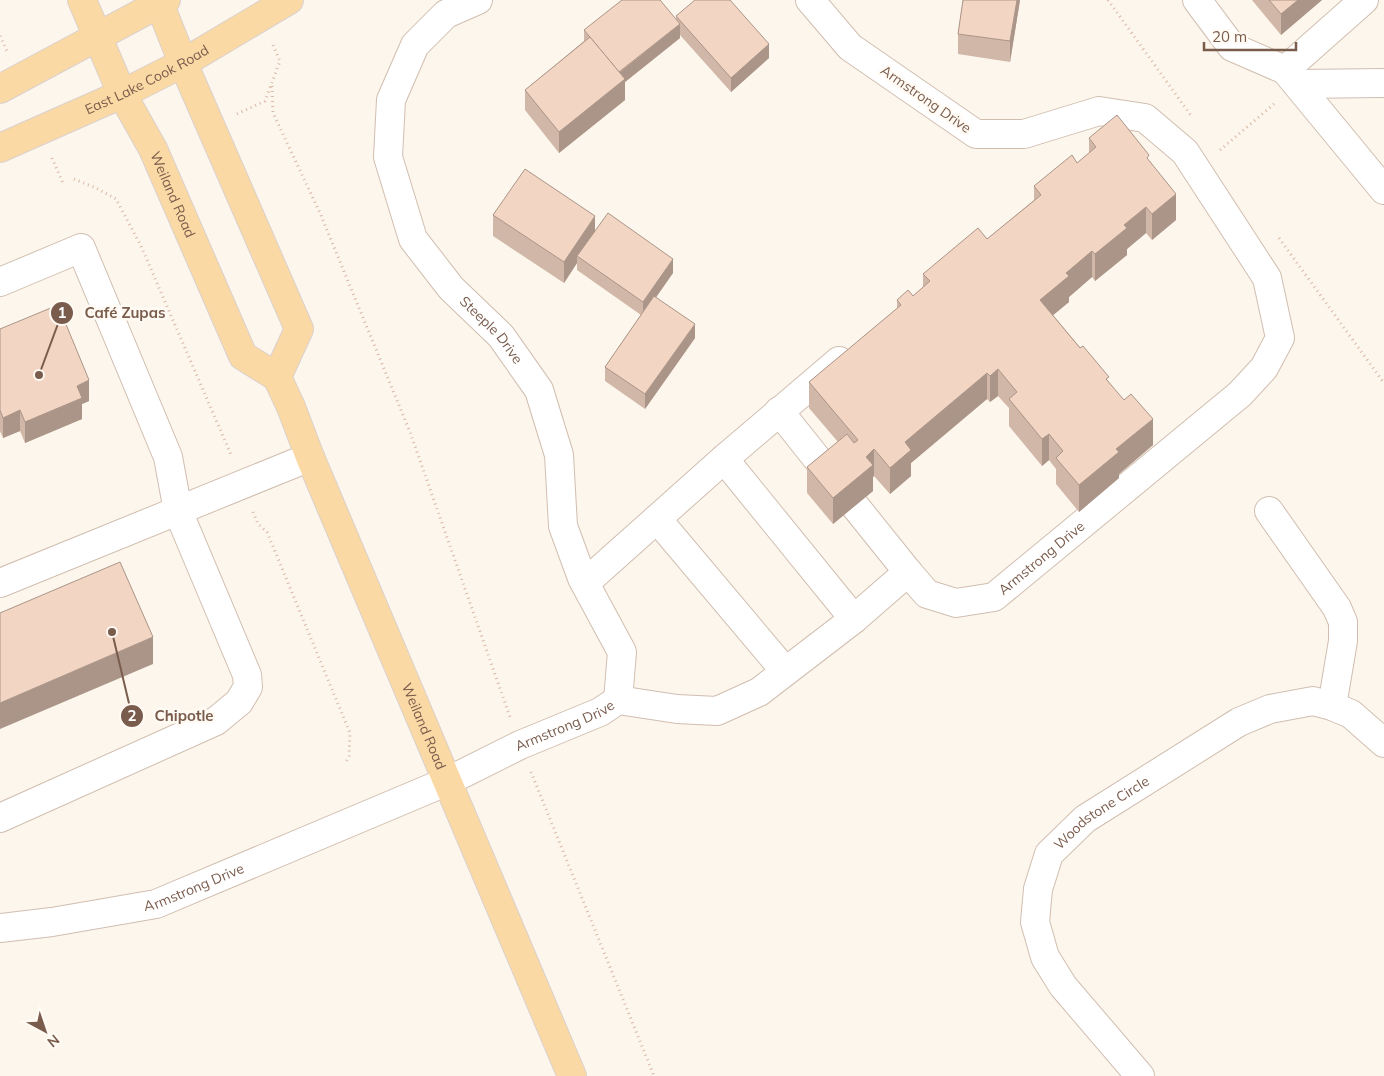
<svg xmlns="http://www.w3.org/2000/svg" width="1384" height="1076" font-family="Mulish,sans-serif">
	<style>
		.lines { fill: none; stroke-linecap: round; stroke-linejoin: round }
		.minor-casing { stroke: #d1beb0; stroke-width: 30 }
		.major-casing { stroke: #dad1cd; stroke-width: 30 }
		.path { stroke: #d9b8a5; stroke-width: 3; stroke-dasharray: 1 4; stroke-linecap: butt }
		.minor { stroke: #fff; stroke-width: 28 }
		.major { stroke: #fbd9a5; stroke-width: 28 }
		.wall { fill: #d1b7a8 }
		.shaded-wall { fill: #aa9588 }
		.building { fill: #f3d5c3; stroke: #aa9588 }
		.labels { text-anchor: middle; stroke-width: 5; stroke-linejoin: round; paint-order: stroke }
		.street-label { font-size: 14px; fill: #7a5c4d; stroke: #fffaf3 }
		.leader { fill: none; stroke: #7a5c4d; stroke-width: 2 }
		.callout-dot { fill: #7a5c4d; stroke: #fffaf3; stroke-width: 2 }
		.mark-label { font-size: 15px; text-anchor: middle; font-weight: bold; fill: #fff }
		.callout-label { font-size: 15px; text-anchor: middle; font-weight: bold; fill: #7a5c4d; stroke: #fffaf3; stroke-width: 5; stroke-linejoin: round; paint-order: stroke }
	</style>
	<rect width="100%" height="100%" fill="#fdf6ec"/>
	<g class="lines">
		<g class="minor-casing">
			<g id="minor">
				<path id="s1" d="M478 0 446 14 415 45 391 100 388 157 413 239 451 288 501 336 539 390 559 455 563 526 582 578 622 652 618 700"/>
				<polyline points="1197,0 1232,47 1285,70 1384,190"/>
				<polyline points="1285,70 1364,0"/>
				<polyline points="1297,84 1384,83"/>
				<polyline points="0,282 81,248 168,457 178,511 247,675 248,687 239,702 216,721 0,818"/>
				<polyline points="779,411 830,475"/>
				<polyline points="724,459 854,619"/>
				<polyline points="855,506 908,572"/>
				<polyline points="1269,511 1337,608 1343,622 1343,641 1332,706"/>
				<polyline points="657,519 785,671"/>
				<polyline points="0,583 310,457"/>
				<polyline points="585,583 724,459 839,361"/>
				<path id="s2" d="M0 928 52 922 156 904 448 781 520 745 600 712 618 700 677 709 717 711 759 692 854 619 908 572 927 594 956 603 994 597 1240 394 1264 368 1280 338 1267 278 1185 152 1145 118 1099 111 1024 134H976L850 47 810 0"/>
				<path id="s3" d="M1140 1076 1063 986 1045 957 1035 922 1038 889 1049 854 1085 819 1239 722 1270 709 1313 701 1332 706 1351 714 1384 743"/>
			</g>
		</g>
		<g class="major-casing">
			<g id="major">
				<path id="s4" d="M82 0 122 94 153 149 243 356 277 377 291 407 310 457 572 1076"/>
				<polyline points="158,0 183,63 299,329 277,377"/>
				<polyline points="0,89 166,0"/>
				<path id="s5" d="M0 148 122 94 183 63 289 0"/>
			</g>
		</g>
		<g class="path">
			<polyline points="1108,0 1192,117"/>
			<polyline points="0,36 7,51"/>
			<polyline points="272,86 273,113 320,213 410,432 510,717"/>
			<polyline points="237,114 265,101 280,61 272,43"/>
			<polyline points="1220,150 1274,104"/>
			<polyline points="52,158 63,183"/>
			<polyline points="74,179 96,188 116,199 141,246 232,457"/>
			<polyline points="1279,238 1384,383"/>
			<polyline points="253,512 258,524 267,532 350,733 349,756 345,764"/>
			<polyline points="531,772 654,1076"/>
		</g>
		<use href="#minor" class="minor"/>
		<use href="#major" class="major"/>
	</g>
	<g class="wall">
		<polygon points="963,0 1020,0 1010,62 958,54 958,34"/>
		<polygon points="1252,0 1322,0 1281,35"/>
		<polygon points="676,16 769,58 731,92 680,35 680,38 625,82 625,100 559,153 525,110 525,90 584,41 584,30 676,19"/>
		<polygon points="1089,138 1149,161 1176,220 1152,240 1146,233 1127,249 1127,255 1095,281 1092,277 1069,297 1069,302 1053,315 1109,382 1153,445 1119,474 1119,478 1079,512 1056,484 1056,469 1049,460 1042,466 1009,426 1009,408 998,396 990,402 987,399 911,463 911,476 890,494 874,476 873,477 873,491 833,524 807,493 807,467 838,442 809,408 809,382 897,309 897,300 913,296 923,287 923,274 987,239 1034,200 1034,186 1077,163 1089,153"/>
		<polygon points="493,215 595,231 673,273 656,297 695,338 645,409 605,381 605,367 641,315 577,270 577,263 564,283 493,236"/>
		<polygon points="0,329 89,401 82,404 82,419 25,443 20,431 3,438 0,431"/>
	</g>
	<g class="shaded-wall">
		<polygon points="1017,0 1020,0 1010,62 1010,41"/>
		<polygon points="1298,0 1322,0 1281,35 1281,14"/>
		<polygon points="680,24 680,38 625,82 625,100 559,153 559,132 619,73"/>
		<polygon points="769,44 769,58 731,92 731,78"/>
		<polygon points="1176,194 1176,220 1152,240 1152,214"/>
		<polygon points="1146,207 1146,233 1127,249 1127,255 1095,281 1095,254 1124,225"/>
		<polygon points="595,216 595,237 577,256 577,263 564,283 564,262"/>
		<polygon points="1092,251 1092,277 1069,297 1069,302 1040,326 1040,300 1066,273"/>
		<polygon points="673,259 673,273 643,316 643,302"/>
		<polygon points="695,324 695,338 645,409 645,394"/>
		<polygon points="998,369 998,396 990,402 990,376"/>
		<polygon points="987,373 987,399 911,463 911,476 890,494 890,468 905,442"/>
		<polygon points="89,380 89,401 82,404 82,419 25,443 25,422 77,386"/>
		<polygon points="20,410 20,431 3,438 3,418"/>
		<polygon points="1153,419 1153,445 1119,474 1119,478 1079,512 1079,485 1116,449"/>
		<polygon points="1049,434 1049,460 1042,466 1042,439"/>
		<polygon points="874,449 874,476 873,477 873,491 833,524 833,498 866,457"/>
		<polygon points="153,637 153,664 0,729 0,703"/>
	</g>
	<g class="building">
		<polygon points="622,0 660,0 680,24 619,72 584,30"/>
		<polygon points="695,0 730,0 769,44 731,78 676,16"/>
		<polygon points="963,0 1017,0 1010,41 958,34"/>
		<polygon points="1269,0 1298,0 1281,14"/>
		<polygon points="590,37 625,79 559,132 525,90"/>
		<polygon points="1117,115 1149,155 1147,158 1176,194 1152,214 1146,207 1124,225 1127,228 1095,254 1092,251 1066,273 1069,276 1040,300 1080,348 1083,346 1109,377 1106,379 1124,400 1131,394 1153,419 1116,449 1119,452 1079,485 1056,458 1063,451 1049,434 1042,439 1009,399 1017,392 998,369 990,376 987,373 905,442 911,450 890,468 874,449 866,457 873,465 833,498 807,467 847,434 854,443 858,440 809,382 901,305 897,300 908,290 913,296 930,281 923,274 978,228 987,239 1041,195 1034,186 1072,155 1077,163 1096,147 1089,138"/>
		<polygon points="525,169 595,216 564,262 493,215"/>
		<polygon points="608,213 673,259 643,302 577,256"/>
		<polygon points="654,296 695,324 645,394 605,367"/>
		<polygon points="58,305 89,380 77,386 82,398 25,422 20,410 3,418 0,410 0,329"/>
		<polygon points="120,562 153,637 0,703 0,613"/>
	</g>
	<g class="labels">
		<g class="street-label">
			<text dy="5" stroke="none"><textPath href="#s5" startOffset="162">East Lake Cook Road</textPath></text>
			<text transform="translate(926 99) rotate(35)" y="5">Armstrong Drive</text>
			<text dy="5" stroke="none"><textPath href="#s4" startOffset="215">Weiland Road</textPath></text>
			<text dy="5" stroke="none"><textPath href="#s1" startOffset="402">Steeple Drive</textPath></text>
			<text dy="5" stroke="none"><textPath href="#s2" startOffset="1160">Armstrong Drive</textPath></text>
			<text dy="5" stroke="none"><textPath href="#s2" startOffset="604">Armstrong Drive</textPath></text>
			<text dy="5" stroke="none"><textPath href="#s4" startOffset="810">Weiland Road</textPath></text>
			<text dy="5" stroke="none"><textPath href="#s3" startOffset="326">Woodstone Circle</textPath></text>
			<text dy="5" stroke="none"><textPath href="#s2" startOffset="199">Armstrong Drive</textPath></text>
		</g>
	</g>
	<path class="leader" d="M39 375L62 313M112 632L132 716"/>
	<g class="callout-dot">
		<circle cx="39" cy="375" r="5"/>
		<circle cx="112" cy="632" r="5"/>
		<circle cx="62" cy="313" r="12"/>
		<circle cx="132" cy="716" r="12"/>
	</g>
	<g class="mark-label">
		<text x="62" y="318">1</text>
		<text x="132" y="721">2</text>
	</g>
	<g class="callout-label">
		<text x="125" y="318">Café Zupas</text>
		<text x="184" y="721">Chipotle</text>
	</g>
	<g transform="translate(45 1031) rotate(140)" stroke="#fffaf3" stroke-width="4" paint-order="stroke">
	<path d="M0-4L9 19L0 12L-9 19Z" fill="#7a5c4d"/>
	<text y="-8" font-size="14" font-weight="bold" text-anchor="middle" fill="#7a5c4d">N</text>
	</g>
	<path d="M1204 42v8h92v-8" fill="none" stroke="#7a5c4d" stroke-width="2.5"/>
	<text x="1212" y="42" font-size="15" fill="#7a5c4d" stroke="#fffaf3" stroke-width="4" paint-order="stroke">20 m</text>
</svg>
